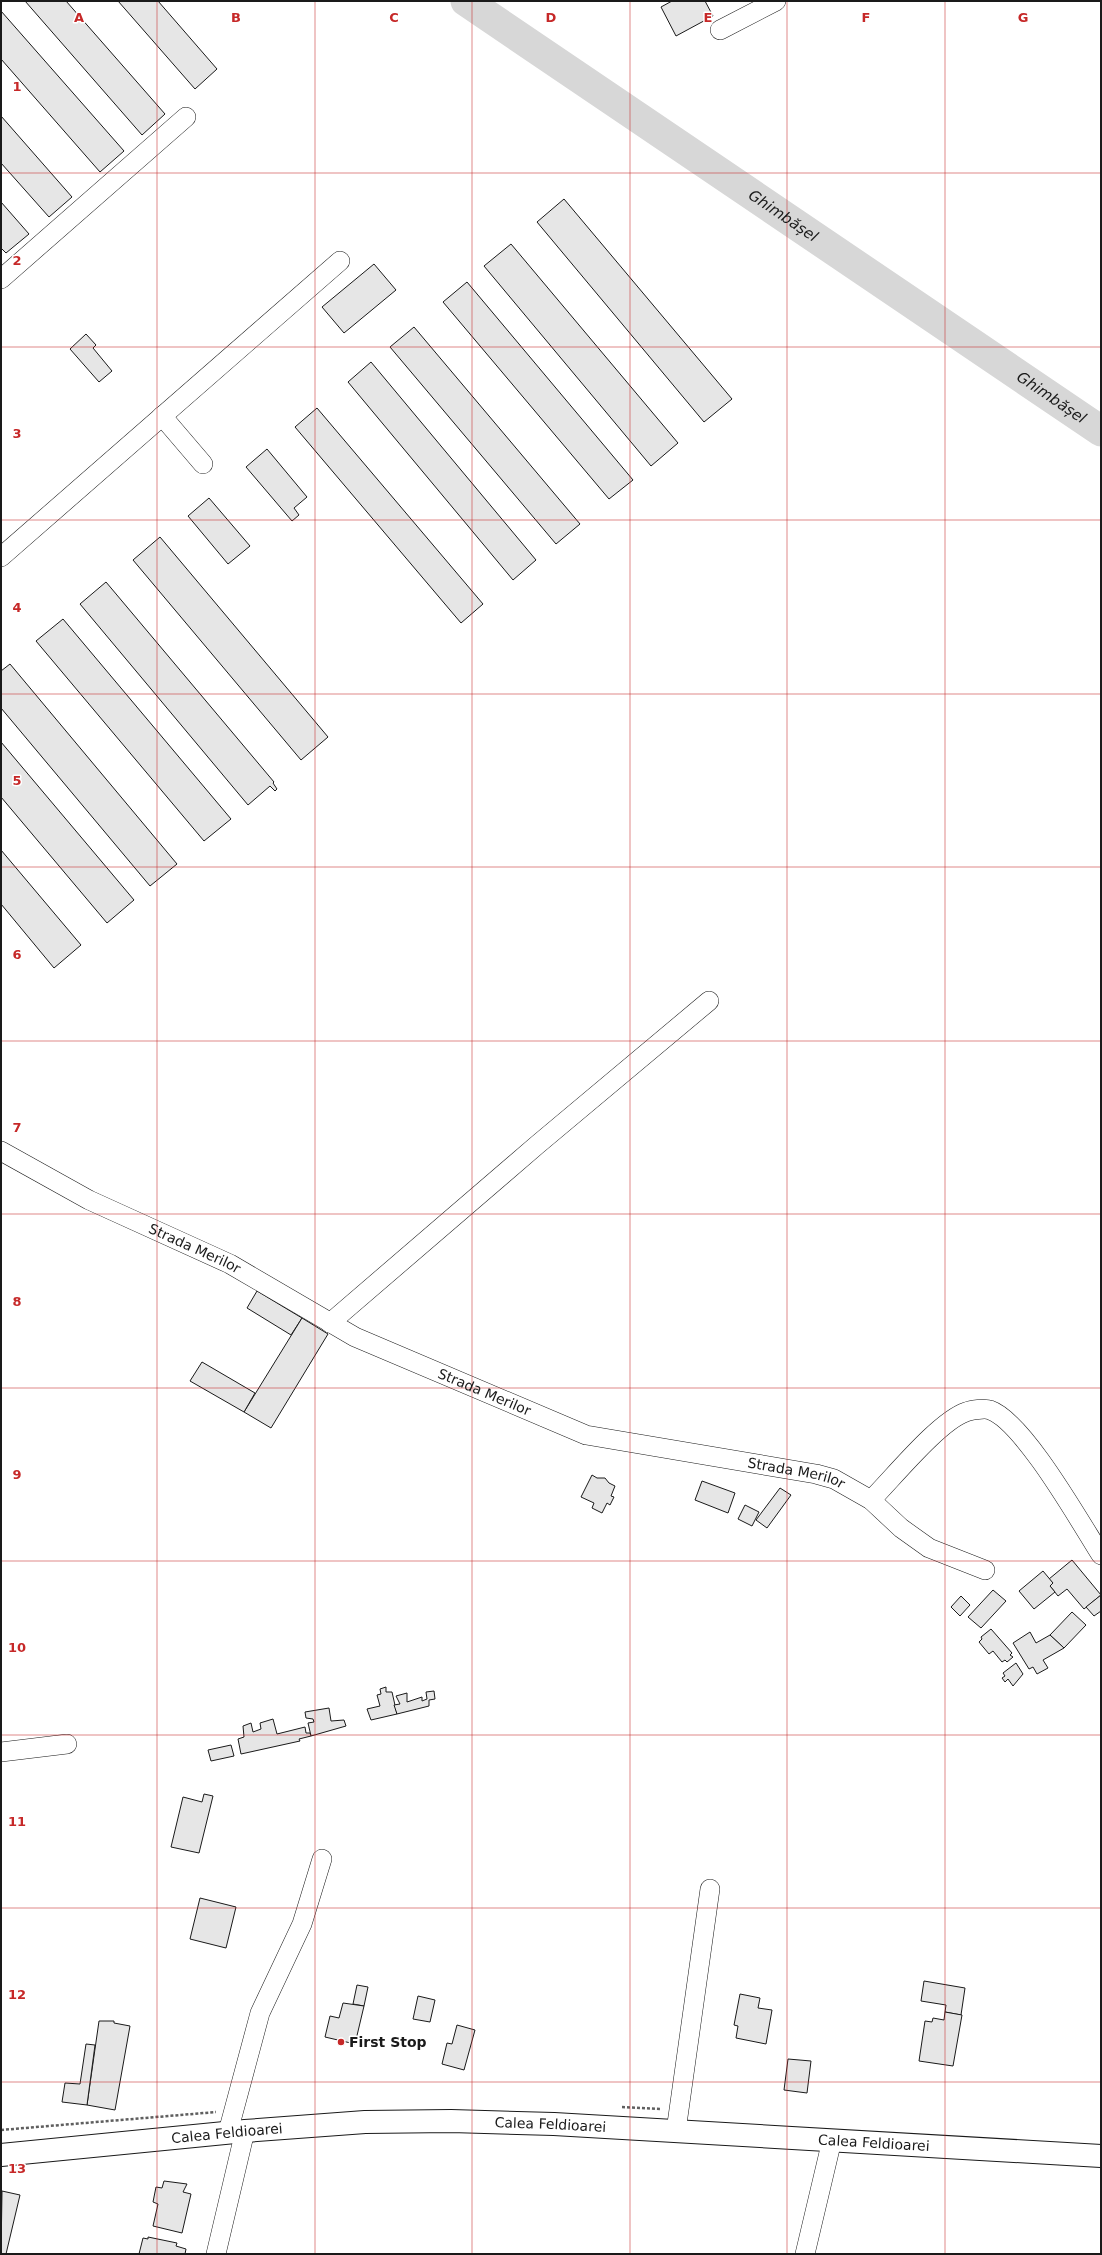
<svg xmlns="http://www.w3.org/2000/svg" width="1102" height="2255" font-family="'DejaVu Sans',sans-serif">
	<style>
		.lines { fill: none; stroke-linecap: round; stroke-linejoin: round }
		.river { stroke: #d7d7d7; stroke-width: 31 }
		.building { fill: #e6e6e6; stroke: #1a1a1a }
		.minor-casing { stroke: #1a1a1a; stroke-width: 20 }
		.highway-casing { stroke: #1a1a1a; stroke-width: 24 }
		.path { stroke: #5f5f5f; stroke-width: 2.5; stroke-dasharray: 3 2; stroke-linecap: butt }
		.minor { stroke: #fff; stroke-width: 19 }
		.highway { stroke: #fff; stroke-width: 22 }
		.grid { fill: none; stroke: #c62828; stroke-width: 1; stroke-opacity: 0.55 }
		.poi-dot { fill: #c62828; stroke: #fff; stroke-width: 1.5 }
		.labels { text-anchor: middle; stroke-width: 3; stroke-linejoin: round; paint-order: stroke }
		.street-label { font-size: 14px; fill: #1a1a1a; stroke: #fff }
		.poi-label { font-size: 14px; font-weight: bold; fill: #1a1a1a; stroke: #fff; text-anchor: start }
		.water-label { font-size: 15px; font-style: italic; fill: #1a1a1a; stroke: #fff }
		.grid-label { font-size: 13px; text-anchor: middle; font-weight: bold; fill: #c62828; stroke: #fff; stroke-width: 3; stroke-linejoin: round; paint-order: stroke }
	</style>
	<rect width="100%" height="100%" fill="#fff"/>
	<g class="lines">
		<path class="river" id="s1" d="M466 1 1101 431"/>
	</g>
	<g class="building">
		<polygon points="25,1 66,1 165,114 142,135"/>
		<polygon points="118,1 158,1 217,69 195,89"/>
		<polygon points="672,1 705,1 713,16 676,36 661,7"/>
		<polygon points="1,11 124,151 100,172 1,59"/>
		<polygon points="1,116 72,197 49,217 1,163"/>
		<polygon points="564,199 732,399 704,422 537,222"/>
		<polygon points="1,202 29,234 6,253 1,248"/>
		<polygon points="511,244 678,443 651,466 484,266"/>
		<polygon points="374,264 396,290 344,333 322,307"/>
		<polygon points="467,282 633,480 609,499 443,302"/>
		<polygon points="414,327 580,524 556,544 390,347"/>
		<polygon points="86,334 96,345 93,348 112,371 99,382 70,349"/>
		<polygon points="371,362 536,560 513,580 348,382"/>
		<polygon points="317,408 483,604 461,623 295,427"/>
		<polygon points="267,449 307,497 294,508 299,515 292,521 246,467"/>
		<polygon points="209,498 250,546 228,564 188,516"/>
		<polygon points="160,537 328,737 301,760 133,560"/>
		<polygon points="106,582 274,782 273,783 277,789 275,791 270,786 248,805 80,604"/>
		<polygon points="63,619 231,819 204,841 36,641"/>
		<polygon points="10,664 177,864 150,886 1,708 1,671"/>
		<polygon points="1,742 134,900 107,923 1,797"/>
		<polygon points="1,850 81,945 54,968 1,904"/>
		<polygon points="257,1291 302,1318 291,1335 247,1308"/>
		<polygon points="302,1318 328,1334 271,1428 244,1412"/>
		<polygon points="202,1362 255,1393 244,1412 190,1381"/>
		<polygon points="592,1475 597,1478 605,1478 609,1483 615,1486 611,1496 614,1497 610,1505 607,1503 602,1513 592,1508 594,1503 581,1497"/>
		<polygon points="702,1481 735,1493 728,1513 695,1500"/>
		<polygon points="780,1488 791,1495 767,1528 756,1520"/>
		<polygon points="745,1505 759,1512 752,1526 738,1519"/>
		<polygon points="1072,1560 1101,1595 1084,1609 1067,1589 1058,1596 1050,1586 1053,1583 1049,1579"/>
		<polygon points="1043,1571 1053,1583 1050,1586 1055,1592 1034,1609 1019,1591"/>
		<polygon points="993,1590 1006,1601 981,1628 968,1617"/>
		<polygon points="1101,1595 1101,1611 1094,1616 1086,1607"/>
		<polygon points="961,1596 970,1605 960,1616 951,1607"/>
		<polygon points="1072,1612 1086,1625 1064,1648 1050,1635"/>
		<polygon points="991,1629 1012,1653 1010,1655 1013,1657 1007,1662 1005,1660 1002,1662 993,1651 989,1654 979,1642 982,1639 981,1637"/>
		<polygon points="1030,1632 1036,1643 1050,1635 1064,1648 1043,1660 1048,1668 1037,1674 1033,1667 1029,1669 1013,1643"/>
		<polygon points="1016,1663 1023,1674 1013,1686 1008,1679 1005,1682 1002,1678 1005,1676 1003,1673"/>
		<polygon points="386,1687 386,1692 392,1692 397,1714 371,1720 367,1709 380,1706 377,1695 381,1694 380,1689"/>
		<polygon points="434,1691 435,1699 429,1700 429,1706 397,1714 394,1705 400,1704 396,1696 407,1693 407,1702 422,1697 422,1701 427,1699 426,1692"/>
		<polygon points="329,1708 331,1721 344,1720 346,1726 311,1736 308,1723 314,1722 313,1719 306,1718 305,1712"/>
		<polygon points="273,1719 277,1734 305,1727 306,1733 310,1733 311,1736 299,1739 300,1741 241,1754 238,1739 244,1737 243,1726 251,1723 253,1732 261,1729 260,1723"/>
		<polygon points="231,1745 234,1756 211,1761 208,1750"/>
		<polygon points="204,1794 213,1796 199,1853 171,1847 183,1797 202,1802"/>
		<polygon points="200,1898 236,1907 226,1948 190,1939"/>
		<polygon points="924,1981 965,1988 961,2015 945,2012 946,2005 921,2001"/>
		<polygon points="357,1985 368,1987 364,2006 353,2004"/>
		<polygon points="740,1994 760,1998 758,2008 772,2010 766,2044 736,2038 738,2026 734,2025"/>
		<polygon points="418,1996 435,2000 430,2022 413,2019"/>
		<polygon points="343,2003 364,2006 355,2044 325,2037 330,2016 339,2018"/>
		<polygon points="945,2012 962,2015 953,2066 919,2061 925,2021 932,2022 933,2018 944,2020"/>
		<polygon points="99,2021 114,2021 114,2023 130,2026 115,2110 87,2105"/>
		<polygon points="457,2025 475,2030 464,2070 442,2064 447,2043 452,2044"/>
		<polygon points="86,2044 95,2045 87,2105 62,2102 65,2083 80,2084"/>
		<polygon points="788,2059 811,2061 807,2093 784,2090"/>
		<polygon points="164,2181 187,2184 183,2192 191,2194 182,2233 153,2226 158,2204 153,2202 156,2187 162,2188"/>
		<polygon points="2,2191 20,2195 6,2254 1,2254"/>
		<polygon points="148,2237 177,2243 176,2246 186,2249 185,2254 139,2254 143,2238 148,2239"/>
	</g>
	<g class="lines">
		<g class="minor-casing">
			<g id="minor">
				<polyline points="720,30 776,1"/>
				<polyline points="1,279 186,117"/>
				<polyline points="162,416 203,464"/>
				<polyline points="1,557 340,261"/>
				<path id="s2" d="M1 1151 89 1200 230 1264 355 1337 586 1435 816 1474 834 1479 871 1500 901 1528 929 1548 985 1570"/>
				<polyline points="330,1323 537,1145 709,1001"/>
				<path d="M871 1500C893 1478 939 1421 966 1412 971 1410 985 1408 990 1410 1023 1421 1080 1522 1101 1555"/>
				<polyline points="1,1752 67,1744"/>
				<polyline points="676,2131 710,1889"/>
				<polyline points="228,2132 260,2013 302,1924 322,1859"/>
				<polyline points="216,2254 245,2131"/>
				<polyline points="805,2254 832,2140"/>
			</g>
		</g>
		<g class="highway-casing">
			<g id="highway">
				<path id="s3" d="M1 2155 245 2131 365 2122 451 2121 554 2124 1101 2156"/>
			</g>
		</g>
		<g class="path">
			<polyline points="622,2107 661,2109"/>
			<polyline points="1,2130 216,2112"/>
		</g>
		<use href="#minor" class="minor"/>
		<use href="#highway" class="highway"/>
	</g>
	<path class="grid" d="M157 1V2254M315 1V2254M472 1V2254M630 1V2254M787 1V2254M945 1V2254M1 173H1101M1 347H1101M1 520H1101M1 694H1101M1 867H1101M1 1041H1101M1 1214H1101M1 1388H1101M1 1561H1101M1 1735H1101M1 1908H1101M1 2082H1101"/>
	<circle class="poi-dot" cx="341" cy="2042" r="4"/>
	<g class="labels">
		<g class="street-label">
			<text dy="5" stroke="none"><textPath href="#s2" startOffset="217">Strada Merilor</textPath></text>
			<text dy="5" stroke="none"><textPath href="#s2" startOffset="541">Strada Merilor</textPath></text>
			<text dy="5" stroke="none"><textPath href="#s2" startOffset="865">Strada Merilor</textPath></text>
			<text dy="5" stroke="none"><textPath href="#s3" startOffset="551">Calea Feldioarei</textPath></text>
			<text dy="5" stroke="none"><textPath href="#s3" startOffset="227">Calea Feldioarei</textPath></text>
			<text dy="5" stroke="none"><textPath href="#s3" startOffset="875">Calea Feldioarei</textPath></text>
		</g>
		<g class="poi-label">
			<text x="349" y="2047">First Stop</text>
		</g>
		<g class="water-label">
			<text dy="5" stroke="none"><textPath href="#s1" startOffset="383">Ghimbășel</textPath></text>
			<text dy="5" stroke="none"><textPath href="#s1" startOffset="707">Ghimbășel</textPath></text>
		</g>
	</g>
	<g class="grid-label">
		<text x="79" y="22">A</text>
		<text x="236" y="22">B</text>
		<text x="394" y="22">C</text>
		<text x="551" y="22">D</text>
		<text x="708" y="22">E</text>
		<text x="866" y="22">F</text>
		<text x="1023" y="22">G</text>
		<text x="17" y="91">1</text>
		<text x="17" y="265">2</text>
		<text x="17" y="438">3</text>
		<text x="17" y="612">4</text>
		<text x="17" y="785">5</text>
		<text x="17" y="959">6</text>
		<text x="17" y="1132">7</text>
		<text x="17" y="1306">8</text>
		<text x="17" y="1479">9</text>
		<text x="17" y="1652">10</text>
		<text x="17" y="1826">11</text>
		<text x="17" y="1999">12</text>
		<text x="17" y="2173">13</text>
	</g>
	<rect width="1102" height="2255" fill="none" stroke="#1a1a1a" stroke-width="4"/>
</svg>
